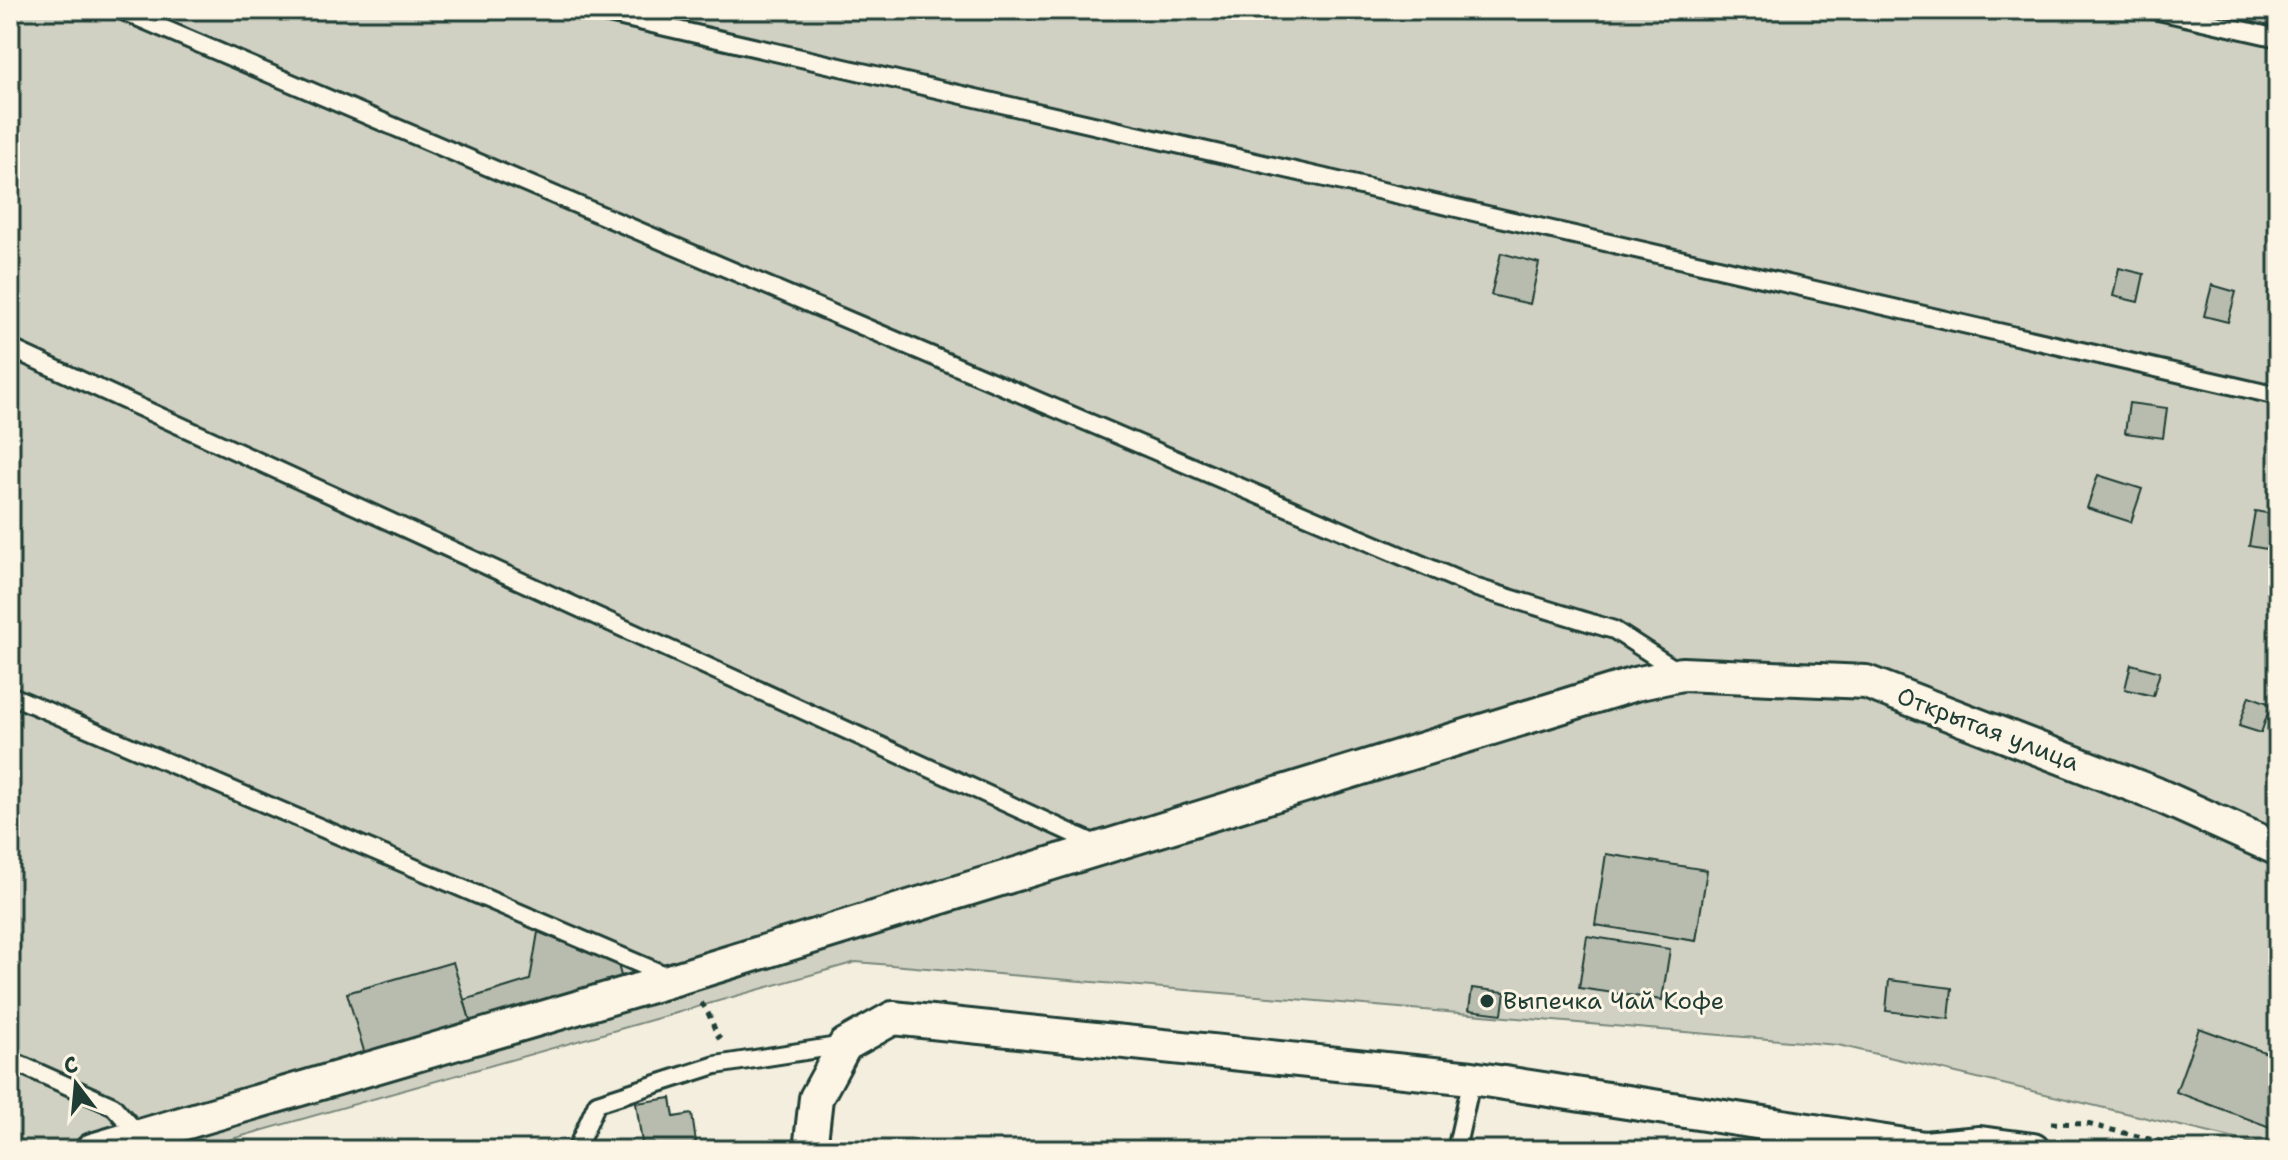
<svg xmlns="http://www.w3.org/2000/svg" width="2288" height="1160" font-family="'Shantell Sans',sans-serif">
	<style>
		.green { fill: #d0d1c2; stroke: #78877b; stroke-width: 2 }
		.building { fill: #b8bcae; stroke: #1f3d34; stroke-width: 2 }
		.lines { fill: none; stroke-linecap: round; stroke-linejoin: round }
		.service-casing { stroke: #1f3d34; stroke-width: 22 }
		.minor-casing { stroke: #1f3d34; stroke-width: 38 }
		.path { stroke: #1f3d34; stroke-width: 5; stroke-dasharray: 6 6; stroke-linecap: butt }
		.service { stroke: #fcf5e5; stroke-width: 16 }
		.minor { stroke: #fcf5e5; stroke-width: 32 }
		.poi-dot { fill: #1f3d34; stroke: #fcf5e5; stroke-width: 3 }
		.labels { text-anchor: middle; stroke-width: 6; stroke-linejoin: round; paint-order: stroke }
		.street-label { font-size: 24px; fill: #1f3d34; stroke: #fcf5e5 }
		.poi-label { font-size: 24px; fill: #1f3d34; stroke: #fcf5e5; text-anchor: start }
	</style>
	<rect width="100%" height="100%" fill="#f3eede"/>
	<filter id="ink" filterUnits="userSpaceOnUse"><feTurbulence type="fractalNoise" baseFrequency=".0125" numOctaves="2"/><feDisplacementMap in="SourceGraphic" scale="16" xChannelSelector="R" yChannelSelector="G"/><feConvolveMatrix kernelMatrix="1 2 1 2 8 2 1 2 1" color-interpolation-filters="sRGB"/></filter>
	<g filter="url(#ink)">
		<polygon class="green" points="10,10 2278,10 2278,1149 1838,1045 856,962 193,1150 10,1150"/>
		<g class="building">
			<polygon points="1501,253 1539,263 1530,304 1491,295"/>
			<polygon points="2119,268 2144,274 2138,302 2113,296"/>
			<polygon points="2212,285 2236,292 2228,322 2204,316"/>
			<polygon points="2129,403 2167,408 2163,438 2125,433"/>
			<polygon points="2098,475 2142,489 2131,522 2087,508"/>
			<polygon points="2255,511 2278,515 2278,551 2249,546"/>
			<polygon points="2131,664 2160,672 2153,696 2125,689"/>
			<polygon points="2249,696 2271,704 2261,733 2239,726"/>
			<polygon points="1606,854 1707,870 1696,941 1595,925"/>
			<polygon points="538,932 618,965 623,983 472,1027 464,1000 530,980"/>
			<polygon points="1587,936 1670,949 1662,1000 1579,988"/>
			<polygon points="453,962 472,1027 366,1058 347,993"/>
			<polygon points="1889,980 1952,988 1949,1019 1886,1011"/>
			<polygon points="1472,988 1505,992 1502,1014 1469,1010"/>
			<polygon points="2199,1028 2278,1057 2278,1130 2176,1092"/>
			<polygon points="671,1098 674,1117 692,1114 697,1150 643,1150 636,1103"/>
		</g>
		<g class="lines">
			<g class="service-casing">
				<g id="service">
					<polyline points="120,10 1477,588 1614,630 1681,673"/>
					<polyline points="591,10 2278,396"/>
					<polyline points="2154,10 2278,38"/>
					<polyline points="10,348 1100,846"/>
					<polyline points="10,695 670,977"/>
					<polyline points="10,1060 113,1106 141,1137"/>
					<polyline points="576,1150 597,1103 716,1065 844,1045"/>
					<polyline points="1456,1150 1472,1078"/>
				</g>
			</g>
			<g class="minor-casing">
				<g id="minor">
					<polyline points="92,1150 675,979 1635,684 1682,674 1866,682 2156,794 2278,849"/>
					<polyline points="810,1150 816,1098 845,1045 893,1018 1472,1078 1924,1148 1980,1143 2033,1150"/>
				</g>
			</g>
			<g class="path">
				<path d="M701 1003C711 1013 712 1027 720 1039"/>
				<polyline points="2051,1123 2087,1124 2196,1150"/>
			</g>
			<use href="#service" class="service"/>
			<use href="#minor" class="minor"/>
		</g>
	</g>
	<circle class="poi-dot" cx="1487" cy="1001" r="8"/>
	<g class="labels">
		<g class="street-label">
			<text transform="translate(1988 729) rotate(21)" y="8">Открытая улица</text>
		</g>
		<g class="poi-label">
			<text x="1503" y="1009">Выпечка Чай Кофе</text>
		</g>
	</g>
	<rect width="2288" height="1160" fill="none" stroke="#fcf5e5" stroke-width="40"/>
	<rect x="20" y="20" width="2248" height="1120" fill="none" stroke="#1f3d34" stroke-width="3" filter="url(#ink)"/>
	<g transform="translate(76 1084) rotate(344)" stroke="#fcf5e5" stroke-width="6" paint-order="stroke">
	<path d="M0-6L14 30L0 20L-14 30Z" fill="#1f3d34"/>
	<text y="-12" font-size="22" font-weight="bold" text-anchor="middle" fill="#1f3d34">С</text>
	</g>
</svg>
